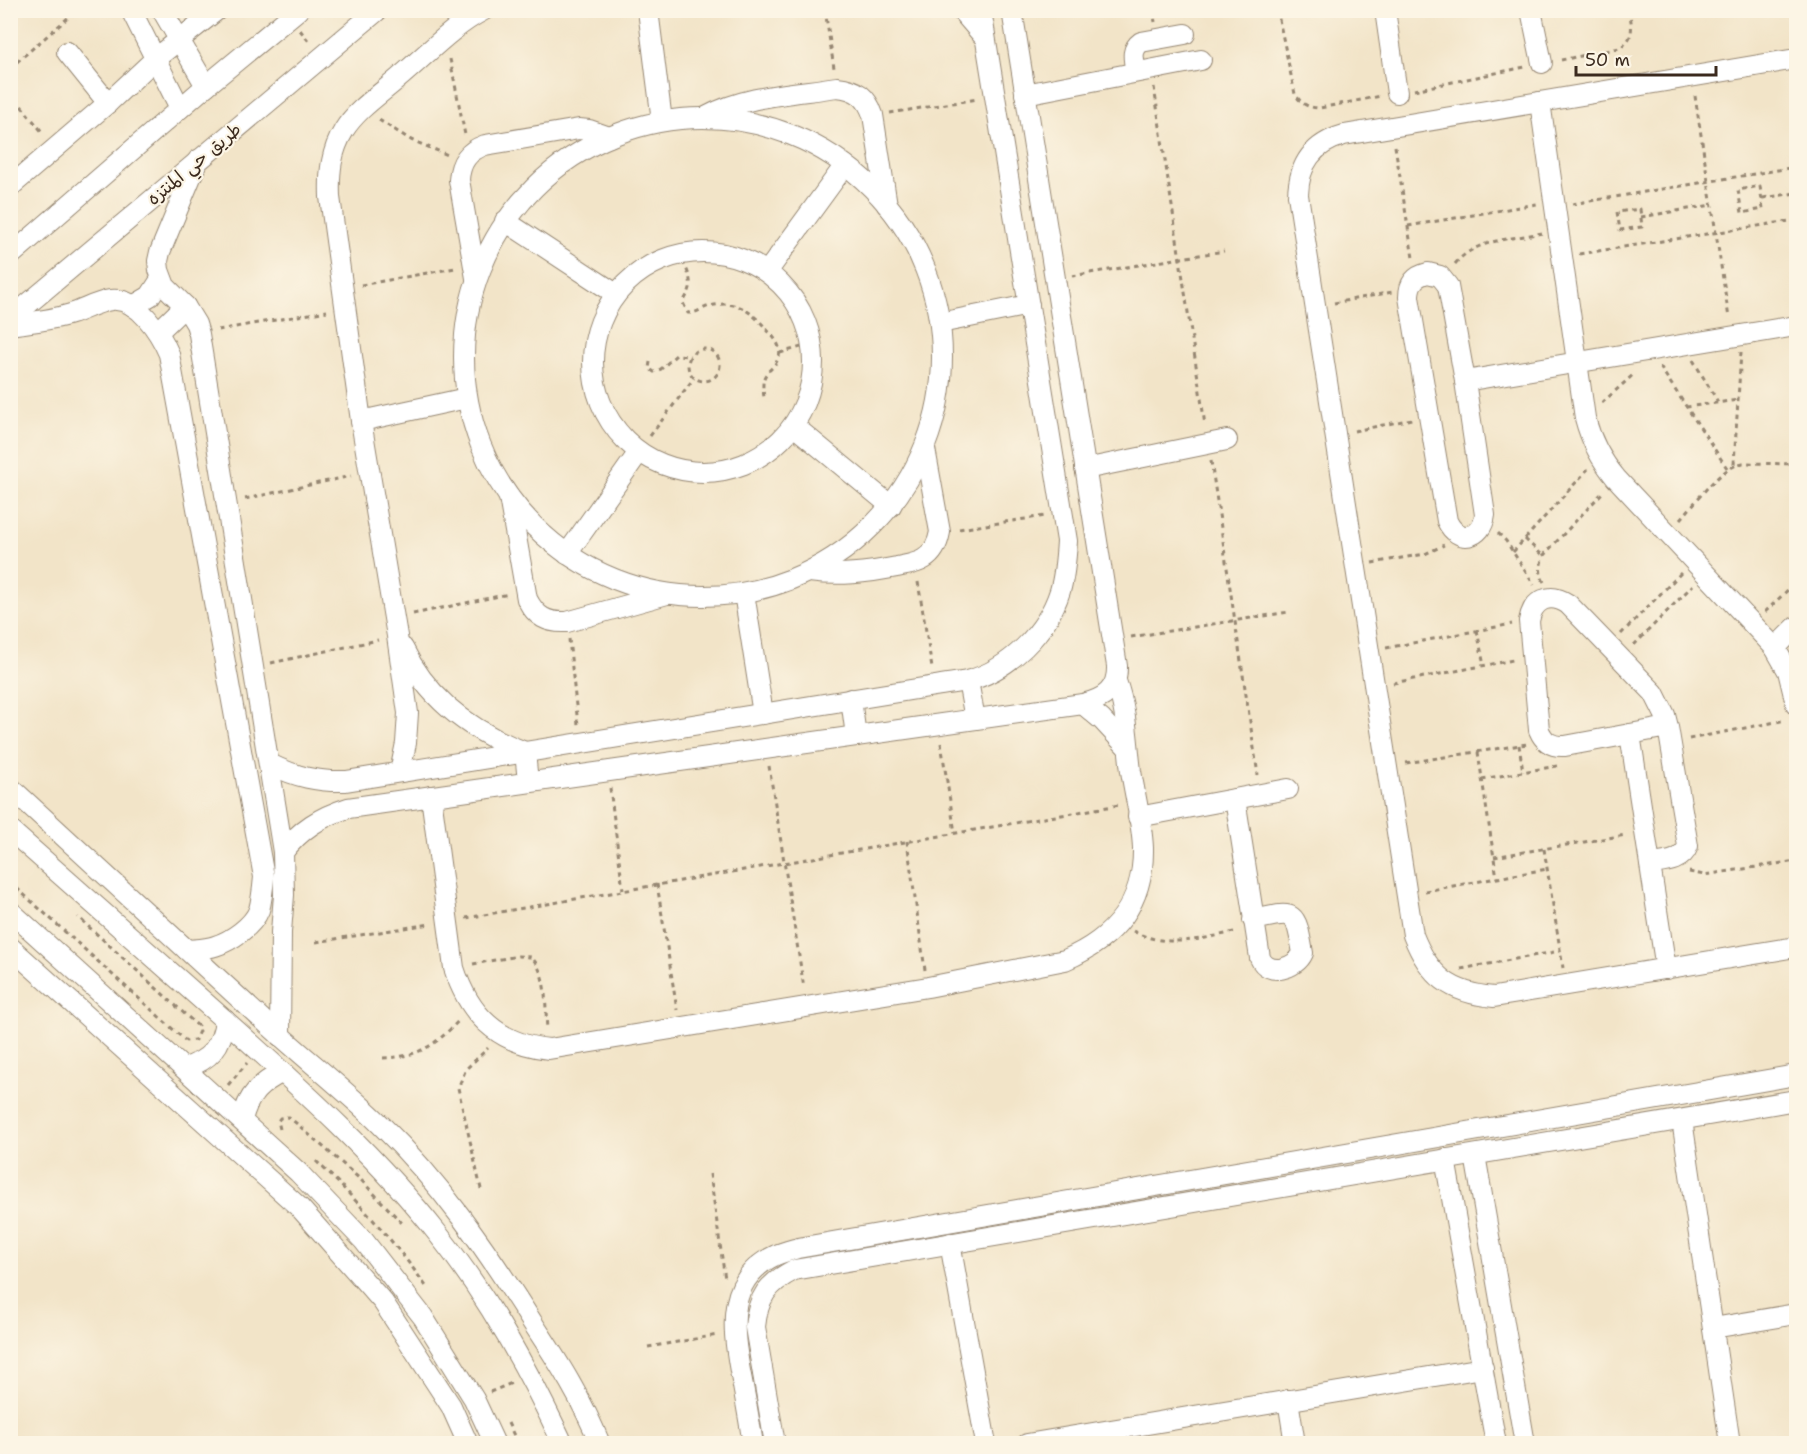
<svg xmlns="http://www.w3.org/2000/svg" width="1807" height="1454" font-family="'Shantell Sans','Playpen Sans Arabic',sans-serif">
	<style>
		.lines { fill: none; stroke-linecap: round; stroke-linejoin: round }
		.minor-casing { stroke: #968773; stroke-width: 22 }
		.path { stroke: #968773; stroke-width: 3; stroke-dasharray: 4.5 4.5; stroke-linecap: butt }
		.minor { stroke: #fff; stroke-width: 20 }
		.labels { text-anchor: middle; stroke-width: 4.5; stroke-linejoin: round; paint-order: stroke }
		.street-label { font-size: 18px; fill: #3b2a1e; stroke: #fcf5e5 }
	</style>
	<rect width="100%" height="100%" fill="#fcf5e5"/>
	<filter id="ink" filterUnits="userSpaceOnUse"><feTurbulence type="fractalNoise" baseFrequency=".0167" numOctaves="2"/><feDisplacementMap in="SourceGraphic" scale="12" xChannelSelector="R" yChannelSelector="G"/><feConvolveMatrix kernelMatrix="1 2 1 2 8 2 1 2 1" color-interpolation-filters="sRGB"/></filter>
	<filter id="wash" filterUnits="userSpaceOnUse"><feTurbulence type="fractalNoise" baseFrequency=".008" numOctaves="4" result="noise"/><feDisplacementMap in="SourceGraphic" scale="24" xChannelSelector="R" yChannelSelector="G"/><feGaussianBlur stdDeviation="1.35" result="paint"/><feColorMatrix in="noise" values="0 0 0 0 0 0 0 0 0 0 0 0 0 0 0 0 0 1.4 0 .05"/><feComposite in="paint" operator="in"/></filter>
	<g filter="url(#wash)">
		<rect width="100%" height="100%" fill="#f2e4c8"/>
	</g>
	<g filter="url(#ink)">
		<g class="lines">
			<g class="minor-casing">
				<g id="minor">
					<polyline points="131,10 180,108"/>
					<polyline points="162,10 206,86"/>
					<polyline points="648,10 662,121"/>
					<polyline points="961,10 985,38"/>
					<polyline points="1385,10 1397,93"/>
					<polyline points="1531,10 1542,63"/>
					<polyline points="67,52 108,103"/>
					<path d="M1796 59 1344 135C1313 144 1299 163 1298 195L1413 935C1429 976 1450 993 1494 997L1796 947"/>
					<path d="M1136 72C1134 60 1130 50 1141 42L1185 34"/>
					<polyline points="1025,94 1201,60"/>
					<path d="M1540 102 1585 418C1591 441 1601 460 1616 478L1775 648 1788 671 1796 704"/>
					<path d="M706 117C746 95 793 94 837 87 857 89 867 97 873 115L887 205"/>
					<circle cx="703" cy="357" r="239"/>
					<polyline points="198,160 160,252 158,261 159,270 165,286 185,306 196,324 199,334 283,852 284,895 281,932 280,1036"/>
					<polyline points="10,187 108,103 155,59 217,10"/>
					<polyline points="505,221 616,294"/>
					<circle cx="703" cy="362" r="110"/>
					<polyline points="10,256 206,86 298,10"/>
					<polyline points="767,272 845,165"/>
					<path d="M1428 273 1440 276 1448 286 1465 381 1485 515C1482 539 1458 544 1447 521L1409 297C1409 283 1415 276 1428 273Z"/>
					<path d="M476 278 459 180C460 162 468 151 485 145L579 129 589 130 609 137"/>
					<polyline points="133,306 150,296 161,279"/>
					<polyline points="10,319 378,10"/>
					<polyline points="940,323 1029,305"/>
					<path d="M10 325C30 322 52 320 71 314 84 310 97 302 111 300 138 297 160 333 169 354L264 877C263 888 262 899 259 910 253 926 231 941 215 946 207 949 196 949 187 950"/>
					<polyline points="158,332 185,306"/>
					<polyline points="1465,381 1796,326"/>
					<polyline points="361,421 467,398"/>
					<polyline points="794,426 891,506"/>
					<polyline points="1085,469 1227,440"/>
					<path d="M509 497 527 599C536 617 547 623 567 622L667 594"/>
					<polyline points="567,554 639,452"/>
					<path d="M809 572C840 576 866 573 897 567 906 565 916 564 924 559 934 553 938 543 940 532L925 449"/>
					<polyline points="744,593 763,714"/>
					<path d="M403 648C428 700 472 732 525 752L528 782"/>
					<polyline points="1775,648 1796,627"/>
					<polyline points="968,681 975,719"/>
					<polyline points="851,699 856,736"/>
					<polyline points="1083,704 1102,720 1128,748"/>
					<polyline points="1630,734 1666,969"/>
					<path d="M270 764C296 777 318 782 346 781L935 686C945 684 956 683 967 681 1009 670 1047 632 1060 591 1065 574 1066 558 1067 541L981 10"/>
					<path d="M400 772 406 743 408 713 397 636 361 421 330 197C329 173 331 151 344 130 357 109 382 93 401 76 427 54 453 26 484 10"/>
					<path d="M10 787C95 865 180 943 264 1021 302 1056 343 1088 380 1124 441 1183 489 1253 534 1325 559 1363 583 1401 600 1444"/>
					<path d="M431 796 454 968C469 1015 498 1044 549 1049L928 987 1065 960C1114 939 1144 904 1143 848 1142 823 1135 796 1131 771 1127 740 1127 711 1116 681"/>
					<path d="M1235 799 1260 958C1268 977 1296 969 1303 953 1295 909 1296 911 1253 920"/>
					<polyline points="1138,817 1288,789"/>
					<path d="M10 830C86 897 162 964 237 1031 308 1095 379 1159 438 1234 489 1298 528 1369 563 1444"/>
					<path d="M283 852C301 829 320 817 348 808L1083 704C1104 699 1118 690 1117 666L1012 10"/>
					<path d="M1650 864C1665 862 1682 862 1688 846L1668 727 1565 746C1552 747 1544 742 1539 730L1529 621C1533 599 1550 592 1568 604L1654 693 1665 715 1668 727"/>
					<polyline points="10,911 298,1172 364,1241 423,1317 474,1399 495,1444"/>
					<polyline points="10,947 300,1208 383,1302 451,1406 468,1444"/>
					<path d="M185 1068C210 1060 222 1046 225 1020"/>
					<path d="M242 1120C248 1095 260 1083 283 1072"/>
					<polyline points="1682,1120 1730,1444"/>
					<polyline points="1475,1155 1525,1444"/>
					<polyline points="1445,1159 1496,1444"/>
					<polyline points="950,1243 986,1444"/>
					<polyline points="1713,1328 1796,1314"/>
					<polyline points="1288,1400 1295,1444"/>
					<path d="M753 1444C749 1419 745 1395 740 1371 732 1326 726 1278 776 1255 783 1252 791 1250 798 1248L1796 1075"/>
					<path d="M775 1444 755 1327C758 1297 767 1284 794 1270L1796 1100"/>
					<polyline points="1027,1444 1483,1368"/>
				</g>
			</g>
			<g class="path">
				<polyline points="825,10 834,68"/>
				<polyline points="1153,10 1155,22"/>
				<path d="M1277 10 1295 94C1301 104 1309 108 1320 108L1381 96"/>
				<polyline points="300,30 311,44"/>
				<polyline points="450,59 465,135"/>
				<path d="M1561 60 1620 48C1635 38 1632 26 1629 10"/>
				<polyline points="10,68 77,10"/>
				<polyline points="1154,87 1205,425"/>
				<polyline points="1414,90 1525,67"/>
				<polyline points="10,92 43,133"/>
				<polyline points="1695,96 1729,318"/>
				<polyline points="890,113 978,99"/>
				<polyline points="379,120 411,140 448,155"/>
				<polyline points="1395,146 1413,258"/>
				<polygon points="1760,186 1763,209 1742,213 1738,190"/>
				<polyline points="1763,198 1796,193"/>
				<polyline points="1572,204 1796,167"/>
				<polygon points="1640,209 1642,227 1620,230 1617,212"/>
				<polyline points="1641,217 1712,205"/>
				<polyline points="1408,226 1537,204"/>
				<path d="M678 254C684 264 692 276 690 288 689 293 685 298 683 303L688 313C696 314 702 308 710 306 738 299 752 312 769 332 775 338 782 348 779 356 773 375 759 367 764 397"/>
				<polyline points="1579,254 1796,220"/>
				<path d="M1455 264C1475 239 1512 239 1542 233"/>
				<polyline points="1072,276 1224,251"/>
				<polyline points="361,285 455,268"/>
				<polyline points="1334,303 1392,292"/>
				<polyline points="218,330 327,311"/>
				<circle cx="704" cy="365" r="16"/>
				<polyline points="780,353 812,344"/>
				<polyline points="1693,360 1718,402"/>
				<polyline points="650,362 649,368 654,372 661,369 676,355 690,356"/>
				<polyline points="1660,367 1727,468"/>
				<polyline points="1602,403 1635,373"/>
				<polyline points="1686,407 1738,400"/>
				<polyline points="1354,431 1412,419"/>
				<polyline points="650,436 694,378"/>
				<polyline points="1211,461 1258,775"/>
				<polyline points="1734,464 1741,352"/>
				<polyline points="245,499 351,476"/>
				<path d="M1681 519C1697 501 1719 468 1743 463L1796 464"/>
				<polyline points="959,529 1045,516"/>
				<polyline points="1498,533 1506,541 1534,585"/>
				<polyline points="1525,539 1543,556"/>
				<polyline points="1513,552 1588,469"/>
				<polyline points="1372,563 1425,554 1444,545"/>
				<polyline points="918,582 932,668"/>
				<path d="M1544 582C1539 573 1540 566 1543 556L1604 491"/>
				<polyline points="1765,612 1796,582"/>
				<polyline points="413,614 509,594"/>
				<polyline points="1477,630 1484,666"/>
				<polyline points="1621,634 1681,573"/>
				<polyline points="1131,637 1289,612"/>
				<polyline points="569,639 578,725"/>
				<polyline points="1634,645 1693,585"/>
				<polyline points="1386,648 1512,624"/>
				<polyline points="271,663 378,640"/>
				<polyline points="1393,683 1513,660"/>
				<polyline points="1689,739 1786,720"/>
				<polyline points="941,743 955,833"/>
				<polyline points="1519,745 1523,772"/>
				<polyline points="1478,752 1497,878"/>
				<polyline points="1406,763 1527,744"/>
				<polyline points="769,766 804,988"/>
				<polyline points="1482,779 1557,766"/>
				<polyline points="610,788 623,890"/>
				<polyline points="907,841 925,970"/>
				<polyline points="1544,849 1563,968"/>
				<polyline points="1494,857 1626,835"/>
				<polyline points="1689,872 1704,875 1796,861"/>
				<polyline points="10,882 186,1041 195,1040 199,1031 198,1026 78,917"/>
				<polyline points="657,884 677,1010"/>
				<polyline points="1425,891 1547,869"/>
				<polyline points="466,918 1119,805"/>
				<path d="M1133 931C1166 949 1203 939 1238 931"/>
				<polyline points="316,942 430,924"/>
				<path d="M473 964 518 956 531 957C548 974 545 1006 547 1029"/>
				<polyline points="1461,969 1560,951"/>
				<path d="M383 1058C419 1057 436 1045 460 1019"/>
				<polyline points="228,1085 247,1063"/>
				<polyline points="280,1129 278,1121 280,1118 289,1117 360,1179 402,1223"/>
				<path d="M316 1161C357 1200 395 1242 428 1289"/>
				<polyline points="710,1174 725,1279"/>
				<polyline points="481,1189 458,1088 466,1069 488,1048"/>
				<polyline points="648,1347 718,1335"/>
				<polyline points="490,1392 512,1383"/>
				<polyline points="508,1423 518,1444"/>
			</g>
			<use href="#minor" class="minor"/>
		</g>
	</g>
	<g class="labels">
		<g class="street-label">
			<text transform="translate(194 164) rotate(-40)" y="6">طريق حي المنتزه</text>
		</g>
	</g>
	<rect width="1807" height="1454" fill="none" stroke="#fcf5e5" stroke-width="36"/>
	<path d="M1576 66v9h140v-9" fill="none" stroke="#3b2a1e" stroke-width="3"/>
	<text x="1585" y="66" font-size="18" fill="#3b2a1e" stroke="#fcf5e5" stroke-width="4.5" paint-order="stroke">50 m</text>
</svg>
